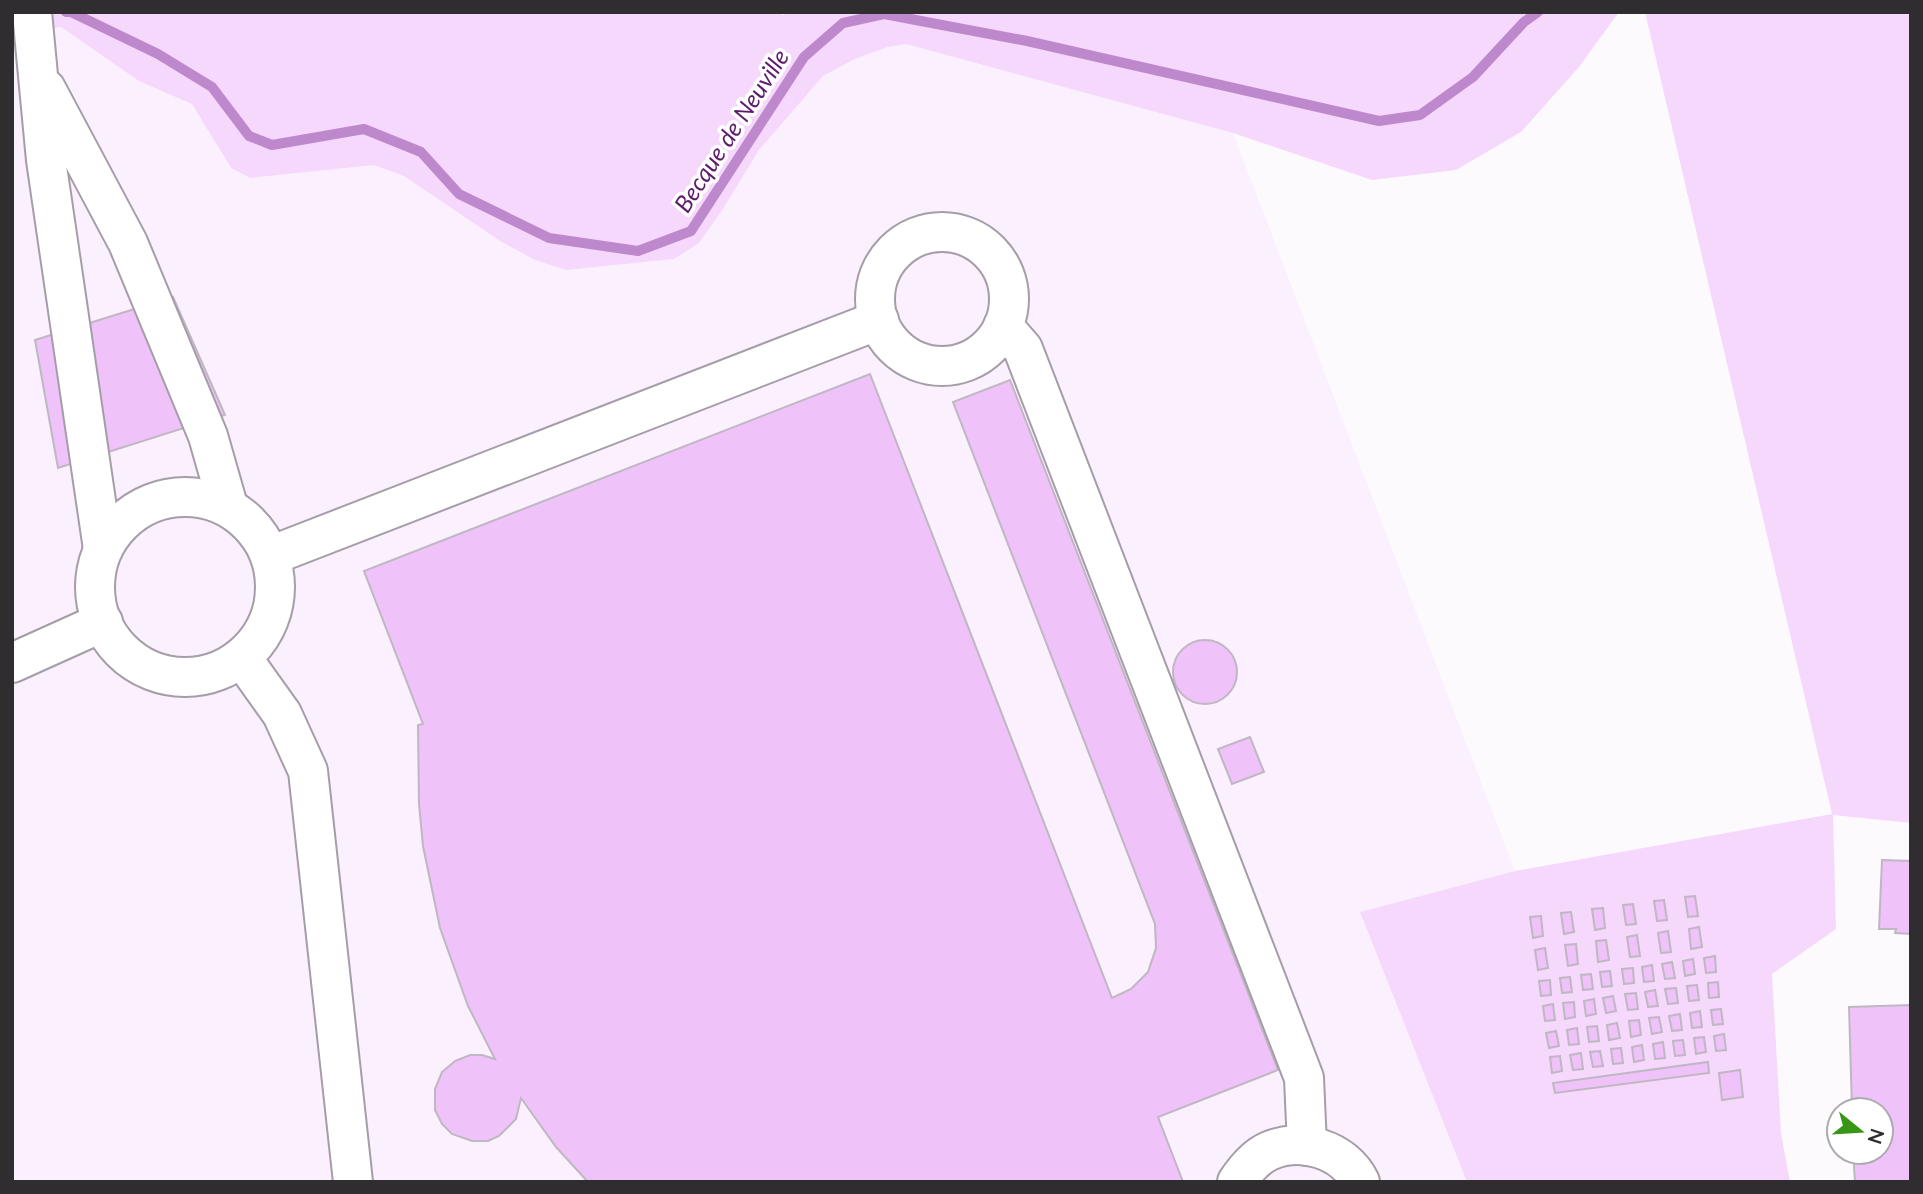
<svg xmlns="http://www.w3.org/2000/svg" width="1923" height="1194" font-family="Lato,sans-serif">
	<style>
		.built { fill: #fbf0fd }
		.green { fill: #f6d8fd }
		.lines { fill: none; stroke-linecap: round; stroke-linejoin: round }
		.stream { stroke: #be89cc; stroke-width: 10 }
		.building { fill: #efc2fa; stroke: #bfb7c1; stroke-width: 2 }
		.minor-casing { stroke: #a59da7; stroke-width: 42 }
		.minor { stroke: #fff; stroke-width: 38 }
		.labels { text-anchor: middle; stroke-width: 7; stroke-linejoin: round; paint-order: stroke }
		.water-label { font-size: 24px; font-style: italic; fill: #5d1b6b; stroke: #fff }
	</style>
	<rect width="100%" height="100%" fill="#fdfafe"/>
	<polygon class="built" points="61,27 139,81 193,104 230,168 250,178 374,165 404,176 500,241 535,260 566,270 674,259 699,243 721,212 759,150 823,76 855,59 888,47 906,44 1233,133 1515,871 1360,912 1467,1182 12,1182 12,36"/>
	<g class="green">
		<polygon points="12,12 774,12 783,15 791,12 1619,12 1579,67 1521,132 1456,170 1372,180 1233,133 906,44 888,47 855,59 823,76 759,150 721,212 699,243 674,259 566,270 535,260 500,241 404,176 374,165 250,178 231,168 192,104 139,81 61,27 12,36"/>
		<polygon points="1645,12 1911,12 1911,823 1833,815 1836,929 1772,974 1781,1133 1790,1182 1467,1182 1360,912 1515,871 1832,814"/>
	</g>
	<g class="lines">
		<polyline class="stream" points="66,12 71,12 158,54 212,87 249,136 272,145 364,129 421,152 459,194 549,238 638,251 691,231 804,57 843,23 884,14 1027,41 1379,121 1420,115 1473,77 1524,22 1538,12"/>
	</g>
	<g class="building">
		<polygon points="173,297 225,415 58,468 35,340"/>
		<polygon points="870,374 1112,998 1131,989 1148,972 1156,948 1155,924 953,402 1010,380 1278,1070 1158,1117 1183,1182 588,1182 556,1147 521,1098 516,1119 499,1136 488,1141 472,1141 452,1134 442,1124 435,1110 435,1089 442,1072 455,1061 470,1055 482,1055 495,1059 468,1006 440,928 423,846 419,804 418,725 423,724 364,571"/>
		<circle cx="1205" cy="672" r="32"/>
		<polygon points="1250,737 1264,772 1232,784 1218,749"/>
		<polygon points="1882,860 1911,861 1911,934 1895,933 1896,929 1879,929"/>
		<polygon points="1695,896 1698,916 1688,917 1685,897"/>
		<polygon points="1664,900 1667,920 1657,921 1654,901"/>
		<polygon points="1633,904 1636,924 1626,925 1623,905"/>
		<polygon points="1603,908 1605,928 1595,930 1592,909"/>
		<polygon points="1571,912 1574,932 1564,934 1561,913"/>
		<polygon points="1541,916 1543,936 1533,938 1530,917"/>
		<polygon points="1699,927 1702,947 1691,949 1689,929"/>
		<polygon points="1668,931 1671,952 1661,953 1658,933"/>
		<polygon points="1637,935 1640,956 1630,957 1627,937"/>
		<polygon points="1606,940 1609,960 1598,962 1596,941"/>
		<polygon points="1576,944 1578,964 1568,966 1565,945"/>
		<polygon points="1545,948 1548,968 1538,970 1535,950"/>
		<polygon points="1715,956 1716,972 1706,973 1704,958"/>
		<polygon points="1693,959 1695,974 1685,976 1683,961"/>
		<polygon points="1672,962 1675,978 1665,979 1662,964"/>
		<polygon points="1652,965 1654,981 1644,982 1642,967"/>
		<polygon points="1633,968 1634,983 1624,984 1622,969"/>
		<polygon points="1610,971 1612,986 1602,987 1600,972"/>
		<polygon points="1591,974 1593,989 1583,990 1581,975"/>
		<polygon points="1570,977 1572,992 1562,993 1560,978"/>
		<polygon points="1550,980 1551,995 1541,996 1539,981"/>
		<polygon points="1718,982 1719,997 1709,998 1708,983"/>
		<polygon points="1697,985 1699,1000 1689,1001 1687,986"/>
		<polygon points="1676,988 1678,1003 1668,1004 1665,989"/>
		<polygon points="1655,990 1658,1006 1648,1007 1645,992"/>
		<polygon points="1636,993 1638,1009 1628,1010 1625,994"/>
		<polygon points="1613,996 1616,1011 1606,1013 1603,998"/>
		<polygon points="1594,999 1596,1014 1586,1016 1584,1001"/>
		<polygon points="1574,1002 1575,1017 1565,1019 1563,1003"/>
		<polygon points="1553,1004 1555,1020 1545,1021 1543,1006"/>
		<polygon points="1911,1005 1911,1182 1855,1182 1853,1152 1881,1152 1881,1110 1852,1110 1849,1007"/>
		<polygon points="1721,1009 1723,1024 1713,1025 1711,1010"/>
		<polygon points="1700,1011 1702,1027 1692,1028 1690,1013"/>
		<polygon points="1680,1014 1682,1030 1672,1031 1669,1016"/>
		<polygon points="1659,1017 1662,1032 1652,1034 1649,1018"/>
		<polygon points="1639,1020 1641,1035 1631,1037 1629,1021"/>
		<polygon points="1617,1023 1620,1038 1609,1040 1607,1025"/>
		<polygon points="1597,1026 1599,1041 1589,1042 1587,1027"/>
		<polygon points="1577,1028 1579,1044 1569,1045 1567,1030"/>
		<polygon points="1556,1031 1559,1046 1549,1048 1546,1033"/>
		<polygon points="1724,1034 1726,1050 1716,1051 1714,1036"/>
		<polygon points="1704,1037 1706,1052 1696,1054 1694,1038"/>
		<polygon points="1683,1040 1685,1055 1675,1056 1673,1041"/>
		<polygon points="1663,1042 1665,1058 1655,1059 1653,1044"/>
		<polygon points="1642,1045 1644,1060 1634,1062 1632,1047"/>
		<polygon points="1621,1048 1623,1063 1613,1064 1611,1049"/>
		<polygon points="1600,1051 1603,1066 1593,1067 1590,1052"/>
		<polygon points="1581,1053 1583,1069 1573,1070 1570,1055"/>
		<polygon points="1560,1056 1562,1071 1552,1073 1550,1057"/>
		<polygon points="1708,1062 1709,1073 1555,1093 1553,1083"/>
		<polygon points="1740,1070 1743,1097 1722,1100 1719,1073"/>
	</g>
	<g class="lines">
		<g class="minor-casing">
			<g id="minor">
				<polyline points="32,12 46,160 103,549"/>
				<polyline points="46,89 128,243 208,436 228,506"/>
				<circle cx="942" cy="299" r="67"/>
				<polyline points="1003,326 1023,349 1304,1078 1307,1146"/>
				<circle cx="185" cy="587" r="90"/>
				<polyline points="270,556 879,320"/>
				<polyline points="242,658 282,714 308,771 353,1182"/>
				<polyline points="12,663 103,622"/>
				<path d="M1237 1182C1245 1170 1255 1157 1269 1151 1301 1137 1344 1149 1360 1182"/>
			</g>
		</g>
		<use href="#minor" class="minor"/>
	</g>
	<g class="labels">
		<g class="water-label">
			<text transform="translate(732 131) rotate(-57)" y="8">Becque de Neuville</text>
		</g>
	</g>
	<rect width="1923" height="1194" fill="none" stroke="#302d31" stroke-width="28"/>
	<g transform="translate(1860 1131) rotate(108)"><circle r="33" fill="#ffffff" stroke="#acabad" stroke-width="2"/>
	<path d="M0-5L12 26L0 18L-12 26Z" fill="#379616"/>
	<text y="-10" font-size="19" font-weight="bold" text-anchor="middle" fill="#302d31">N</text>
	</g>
</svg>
